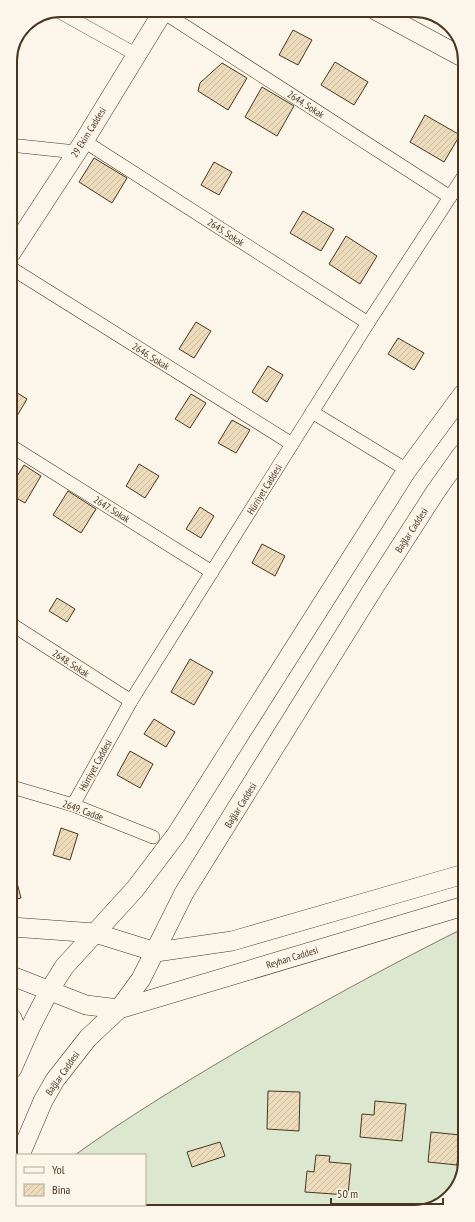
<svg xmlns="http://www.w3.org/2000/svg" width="475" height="1222" font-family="'PT Sans Narrow',sans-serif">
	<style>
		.garden { fill: #dce7d0; stroke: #887966 }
		.building { fill: url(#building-hatch); stroke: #4a3520 }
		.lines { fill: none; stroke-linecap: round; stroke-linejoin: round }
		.street-casing { stroke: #4a3520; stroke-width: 14 }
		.secondary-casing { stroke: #4a3520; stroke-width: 20 }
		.street { stroke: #fbf6e9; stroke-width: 13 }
		.secondary { stroke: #fbf6e9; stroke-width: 19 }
		.labels { text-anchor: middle; stroke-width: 3; stroke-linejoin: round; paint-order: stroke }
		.street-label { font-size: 10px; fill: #4a3520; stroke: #fbf6e9 }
		.rim { fill: none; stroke: #4a3520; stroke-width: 2 }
	</style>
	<defs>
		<pattern id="building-hatch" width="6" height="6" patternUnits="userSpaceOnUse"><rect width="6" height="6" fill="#ecdcbc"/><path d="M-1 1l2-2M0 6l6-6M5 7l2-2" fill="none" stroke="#ccbda1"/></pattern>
	</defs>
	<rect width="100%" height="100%" fill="#fbf6e9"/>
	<path class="garden" d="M464 928 465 1161 455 1192 430 1209 58 1212 40 1205H145V1155H75C126 1118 179 1086 233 1054 309 1009 386 967 464 928Z"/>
	<g class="building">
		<polygon points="293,30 312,40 298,65 279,55"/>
		<polygon points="335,62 368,82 354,105 321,85"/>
		<polygon points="222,63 247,78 228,110 198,91 200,83"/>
		<polygon points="262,87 294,106 277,136 245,117"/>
		<polygon points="425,115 460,135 444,162 410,142"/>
		<polygon points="94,158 127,178 112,203 79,182"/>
		<polygon points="214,162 232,172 219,195 201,185"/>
		<polygon points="303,211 334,229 321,251 290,233"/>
		<polygon points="346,236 377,256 360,284 329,264"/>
		<polygon points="196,322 211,331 194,358 179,349"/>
		<polygon points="398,338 424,353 414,370 388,354"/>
		<polygon points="268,366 283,375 267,402 252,392"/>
		<polygon points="11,389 27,399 14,421 11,419"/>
		<polygon points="191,394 206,403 190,428 175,419"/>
		<polygon points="232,420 250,430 236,453 218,443"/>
		<polygon points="139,464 159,476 145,498 126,486"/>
		<polygon points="24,465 41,476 25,503 11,495 11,486"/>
		<polygon points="68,491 96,509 81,533 53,515"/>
		<polygon points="200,507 214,516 201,538 186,529"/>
		<polygon points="262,544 285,556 275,576 252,563"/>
		<polygon points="57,598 75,609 67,622 49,611"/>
		<polygon points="190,659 213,672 194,705 171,692"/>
		<polygon points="154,719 175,732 166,747 144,734"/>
		<polygon points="130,751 153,764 140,788 117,775"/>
		<polygon points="61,828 78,834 70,860 53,855"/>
		<polygon points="14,871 21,898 12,900 12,872"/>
		<polygon points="268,1091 300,1092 299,1131 267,1129"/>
		<polygon points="375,1101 406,1104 402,1141 360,1137 362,1114 374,1115"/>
		<polygon points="431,1132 460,1135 457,1165 428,1162"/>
		<polygon points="220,1142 225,1156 192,1167 187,1152"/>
		<polygon points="316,1155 330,1156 329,1162 351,1164 348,1195 305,1192 307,1171 314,1172"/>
	</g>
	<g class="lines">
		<g class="street-casing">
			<g id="street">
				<polyline points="58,11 137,55"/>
				<polyline points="163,12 450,197"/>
				<polyline points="84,141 368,323"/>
				<polyline points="10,145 76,152"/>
				<polyline points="11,268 292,444"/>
				<polyline points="312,412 407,470"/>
				<polyline points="11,446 212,572"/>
				<polyline points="11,624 131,701"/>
				<polyline points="12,787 73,805 153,837"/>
				<polyline points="73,805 131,701 368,323 463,177"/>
			</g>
		</g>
		<g class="secondary-casing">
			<g id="secondary">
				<polyline points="375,10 462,57"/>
				<polyline points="11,253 84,141 164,10"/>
				<polyline points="12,927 95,933 156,952 232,941 464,874"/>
				<polyline points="12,976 86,1005 119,1009 464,906"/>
				<polyline points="12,1018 22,1045"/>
				<polyline points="12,1069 30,1028 49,991 64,967 135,889 176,835 407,470 463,394"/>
				<polyline points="20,1155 43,1101 55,1080 88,1038 119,1009 141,979 184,893 373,589 436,491 463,453"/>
				<polyline points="13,1173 17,1162"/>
			</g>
		</g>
		<use href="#street" class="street"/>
		<use href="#secondary" class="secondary"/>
	</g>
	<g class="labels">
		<g class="street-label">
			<text transform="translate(306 104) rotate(33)" y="4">2644. Sokak</text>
			<text transform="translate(88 132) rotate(-58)" y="4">29 Ekim Caddesi</text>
			<text transform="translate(226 232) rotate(33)" y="4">2645. Sokak</text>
			<text transform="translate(151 356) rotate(32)" y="4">2646. Sokak</text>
			<text transform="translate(264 489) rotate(-58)" y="4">Hürriyet Caddesi</text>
			<text transform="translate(112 509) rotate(32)" y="4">2647. Sokak</text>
			<text transform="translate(411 530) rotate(-57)" y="4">Bağlar Caddesi</text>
			<text transform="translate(71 663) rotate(33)" y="4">2648. Sokak</text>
			<text transform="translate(95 765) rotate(-61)" y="4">Hürriyet Caddesi</text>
			<text transform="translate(240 805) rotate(-58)" y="4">Bağlar Caddesi</text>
			<text transform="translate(83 810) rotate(20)" y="4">2649. Cadde</text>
			<text transform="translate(292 957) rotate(-17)" y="4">Reyhan Caddesi</text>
			<text transform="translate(62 1073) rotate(-55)" y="4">Bağlar Caddesi</text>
		</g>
	</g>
	<path d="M0 0H475V1222H0ZM61 17H414A44 44 0 0 1 458 61V1161A44 44 0 0 1 414 1205H61A44 44 0 0 1 17 1161V61A44 44 0 0 1 61 17Z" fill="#fbf6e9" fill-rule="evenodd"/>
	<path class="rim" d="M61 17H414A44 44 0 0 1 458 61V1161A44 44 0 0 1 414 1205H61A44 44 0 0 1 17 1161V61A44 44 0 0 1 61 17Z"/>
	<rect x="16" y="1154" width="130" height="52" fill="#fbf6e9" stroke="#b4a999"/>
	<rect x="24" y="1167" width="20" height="6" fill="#fbf6e9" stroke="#b4a999"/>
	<text x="52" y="1174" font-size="12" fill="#4a3520">Yol</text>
	<rect x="24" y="1184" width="20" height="12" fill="url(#building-hatch)" stroke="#b4a999"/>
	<text x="52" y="1194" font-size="12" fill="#4a3520">Bina</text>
	<path d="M331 1198v6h112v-6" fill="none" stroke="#4a3520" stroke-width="2"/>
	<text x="337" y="1198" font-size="12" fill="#4a3520" stroke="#fbf6e9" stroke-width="3" paint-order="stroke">50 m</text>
</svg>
